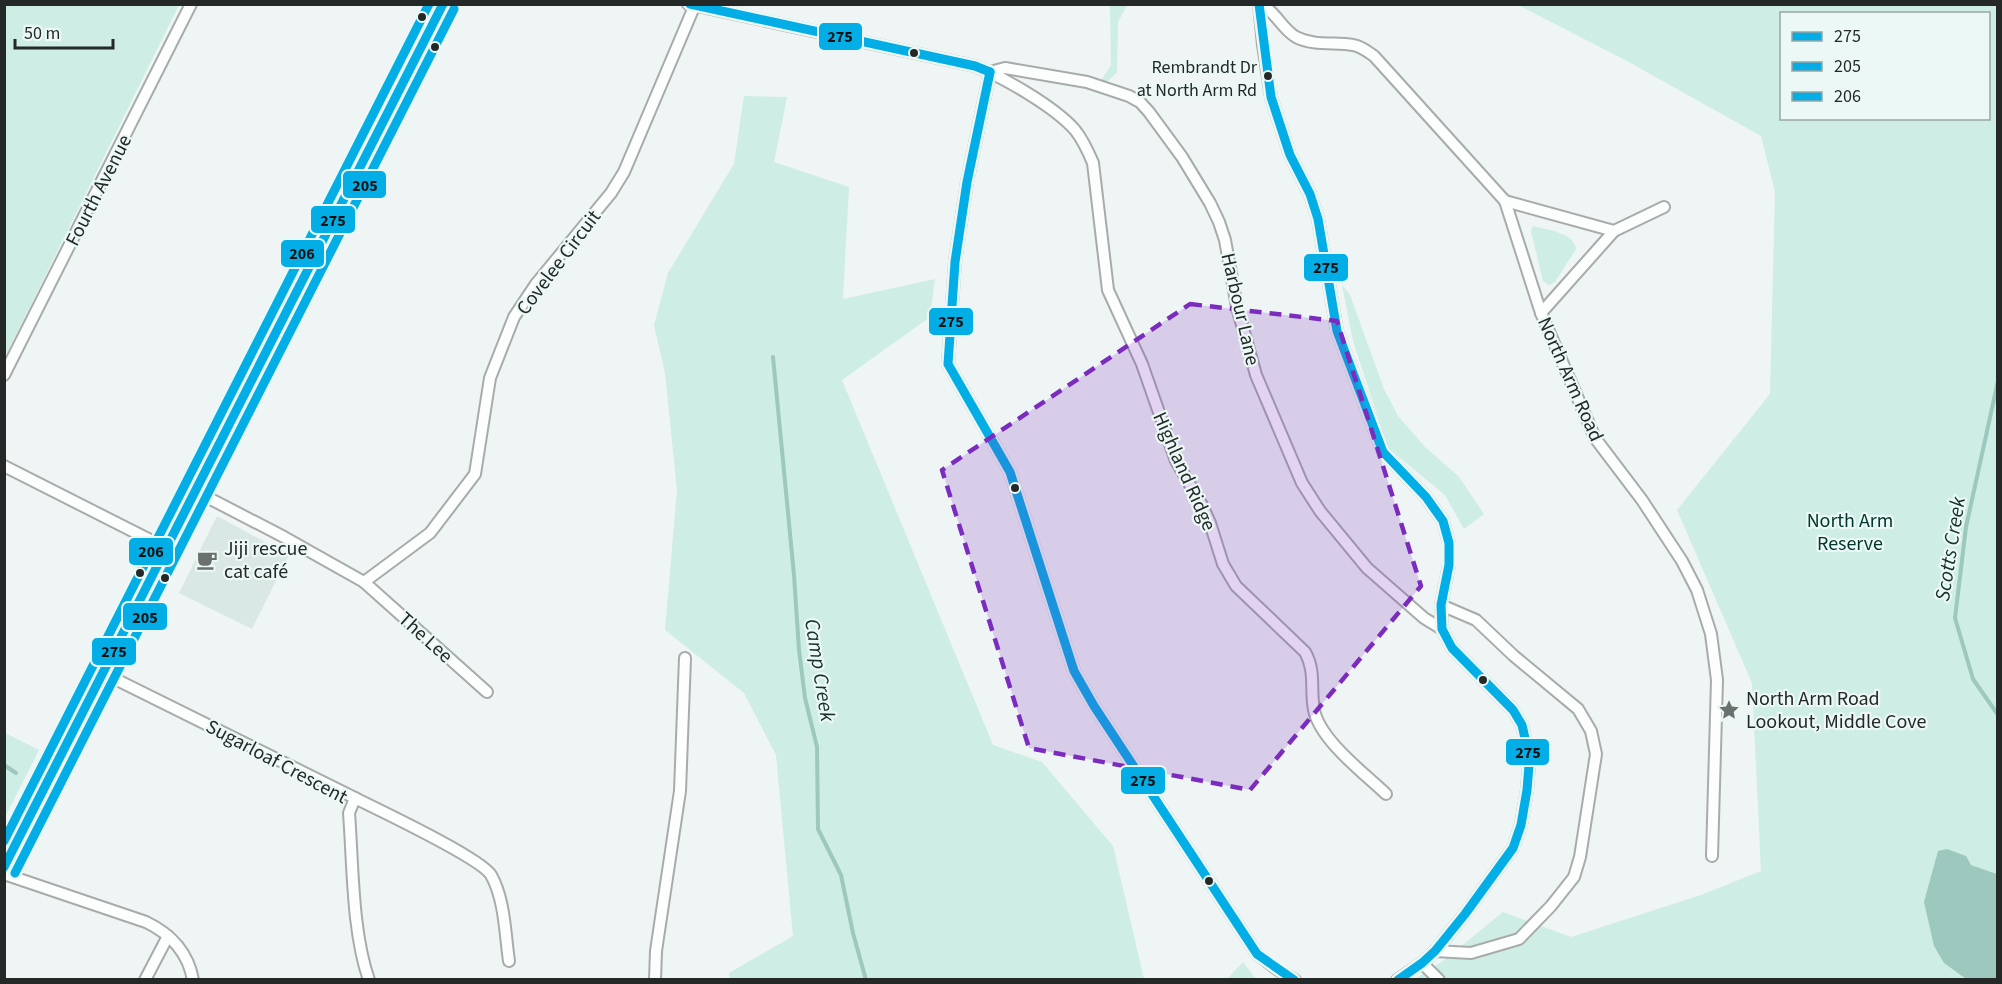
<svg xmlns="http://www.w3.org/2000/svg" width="2002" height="984" font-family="'Source Sans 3',sans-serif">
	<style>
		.built { fill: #d9e8e4 }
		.green { fill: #cdede5; fill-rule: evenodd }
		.water { fill: #9dc8bd }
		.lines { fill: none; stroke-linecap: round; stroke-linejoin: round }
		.stream { stroke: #9dc8bd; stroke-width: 4 }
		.street-casing { stroke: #a7acab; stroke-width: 14 }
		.primary-casing { stroke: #a7acab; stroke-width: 21 }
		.street { stroke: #fcfefd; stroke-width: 10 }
		.primary { stroke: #fcfefd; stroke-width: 18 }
		.bus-1-casing { stroke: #ebf8f5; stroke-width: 14 }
		.bus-2-casing { stroke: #ebf8f5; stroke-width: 14 }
		.bus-3-casing { stroke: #ebf8f5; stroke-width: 14 }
		.bus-1 { stroke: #02aee5; stroke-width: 9 }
		.bus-2 { stroke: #02aee5; stroke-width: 9 }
		.bus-3 { stroke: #02aee5; stroke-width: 9 }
		.marked { fill: #7b2cbf; fill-opacity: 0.2; stroke: #7b2cbf; stroke-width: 4.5; stroke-dasharray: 12 8; stroke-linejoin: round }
		.bus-dot { fill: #242928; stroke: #ebf8f5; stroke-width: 2 }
		.labels { text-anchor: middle; stroke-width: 4.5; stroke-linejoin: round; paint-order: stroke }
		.bus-label { font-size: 18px; fill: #242928; stroke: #ebf8f5; text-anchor: end }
		.street-label { font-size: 20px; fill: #242928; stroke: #ebf8f5 }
		.park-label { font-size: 20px; fill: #00362c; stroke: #ebf8f5 }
		.poi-label { font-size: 20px; fill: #242928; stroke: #ebf8f5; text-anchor: start }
		.water-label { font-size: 21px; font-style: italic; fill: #14322b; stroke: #ebf8f5 }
		.line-badge { stroke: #ebf8f5; stroke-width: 2 }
		.pale-badge-label { font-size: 16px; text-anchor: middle; font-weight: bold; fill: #111 }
	</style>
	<rect width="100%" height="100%" fill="#eef5f4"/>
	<polygon class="built" points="217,516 289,555 252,629 179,593"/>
	<g class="green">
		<polygon points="4,5 179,5 5,357 4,357"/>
		<polygon points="1110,5 1127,5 1118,22 1117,72 1107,82 1101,81 1111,65"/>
		<path d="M1518 5H1997V874L1971 865 1944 963 1966 979 1413 980 1443 961 1503 912 1571 937 1701 895 1761 871 1752 683 1677 510 1770 394 1775 192 1761 136 1627 61ZM1782 14H1988V118H1782Z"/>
		<polygon points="744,96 787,97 774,162 849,187 843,299 935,279 930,317 842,380 993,745 1042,762 1113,846 1144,979 730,979 729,973 793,936 776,755 744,693 665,630 677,490 665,373 654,325 668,273 734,164"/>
		<path d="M1533 226C1547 230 1574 232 1576 249L1555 282 1549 285 1543 281 1531 231Z"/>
		<polygon points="1342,285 1350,295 1384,389 1398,416 1425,447 1459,477 1484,514 1464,529 1445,495 1388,448 1353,341"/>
		<polygon points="5,733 39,750 5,817 4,817"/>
		<polygon points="1243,962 1256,979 1227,979"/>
	</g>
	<polygon class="water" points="1947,849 1966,856 1971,865 1997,874 1997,979 1966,979 1944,963 1934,946 1924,902 1938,851"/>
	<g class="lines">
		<g class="stream">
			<polyline points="773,357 794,575 799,650 805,698 817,747 818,829 841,875 853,933 866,980"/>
			<polyline points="1998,381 1966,527 1955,618 1973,679 1998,715"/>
			<polyline points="4,765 16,773"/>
		</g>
		<g class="street-casing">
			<g id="street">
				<path d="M688 4 975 66C1003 77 1055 107 1075 130 1083 140 1088 151 1093 163L1108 290 1142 364 1176 461 1202 505 1210 523 1223 564 1236 586 1305 652C1316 671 1310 690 1314 710 1320 740 1364 773 1386 794"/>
				<polyline points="1259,4 1263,45 1271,97 1290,155 1310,194 1318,219 1337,331 1383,452 1426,497 1443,521 1449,543 1449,565 1441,605 1442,629 1452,648 1513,710 1522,725 1527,747 1529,765 1527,790 1521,825 1513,848 1465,914 1435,951 1422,963 1397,980"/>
				<path d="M1261 4C1276 12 1282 29 1296 37 1313 46 1336 42 1353 45 1361 46 1368 52 1374 56L1505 201 1541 313 1595 438 1642 500 1682 561 1697 590 1711 634 1717 680 1712 856"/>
				<polyline points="990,72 967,182 955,262 948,364 1010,472 1074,671 1094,706 1257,954 1278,970 1295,980"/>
				<polyline points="990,72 1005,68 1087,82 1129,96 1140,102 1149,112 1182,157 1210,203 1219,222 1225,240 1237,307 1256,375 1302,483 1320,511 1367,568 1424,618 1442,629"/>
				<polyline points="1505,201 1614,231 1664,207"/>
				<polyline points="1541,313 1614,231"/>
				<polyline points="4,375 191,4"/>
				<polyline points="4,466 168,549"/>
				<polyline points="197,492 284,537 364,582 430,533 475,474 490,378 514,317 536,284 611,193 624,172 694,7"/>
				<polyline points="364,582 487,692"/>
				<path d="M103 673 355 798 349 813C353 865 352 932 369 980"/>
				<path d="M355 798C379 810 481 858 491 875 505 900 505 934 509 961"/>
				<path d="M4 874 146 922C171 934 188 952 193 980"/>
				<polyline points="1435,951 1471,953 1519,939 1551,906 1574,877 1580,857 1596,754 1591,731 1578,709 1514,656 1476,620 1441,605"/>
				<polyline points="1422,963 1439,980"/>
				<polyline points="145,980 168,936"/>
				<polyline points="655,980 656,951 680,791 685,658"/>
			</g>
		</g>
		<g class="primary-casing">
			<polyline id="primary" points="4,868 443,4"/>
		</g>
		<use href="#street" class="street"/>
		<use href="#primary" class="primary"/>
		<g class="bus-1-casing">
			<g id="bus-1">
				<polyline points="690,4 975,66 990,72"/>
				<polyline points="1259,4 1271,97 1290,155 1310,194 1318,219 1337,331 1383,452 1426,497 1443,521 1449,543 1449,565 1441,605 1442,629 1452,648 1513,710 1522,725 1527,747 1529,765 1527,790 1521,825 1513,848 1465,914 1435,951 1422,963 1398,980"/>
				<polyline points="990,72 967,182 955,262 948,364 1010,472 1074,671 1094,706 1257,954 1294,980"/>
				<polyline points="4,867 443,4"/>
			</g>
		</g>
		<g class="bus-2-casing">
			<polyline id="bus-2" points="15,873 454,9"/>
		</g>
		<g class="bus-3-casing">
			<polyline id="bus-3" points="4,841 429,4"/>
		</g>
		<use href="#bus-1" class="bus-1"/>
		<use href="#bus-2" class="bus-2"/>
		<use href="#bus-3" class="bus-3"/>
	</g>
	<path class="marked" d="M1190 304 1337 321 1421 586 1250 790 1029 748 942 470Z"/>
	<defs>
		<g id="cafe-bare" transform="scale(1.62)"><path d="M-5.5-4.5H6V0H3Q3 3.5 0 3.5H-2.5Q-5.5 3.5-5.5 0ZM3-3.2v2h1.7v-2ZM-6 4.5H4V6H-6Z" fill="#6b706f" stroke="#ebf8f5" stroke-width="2.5" paint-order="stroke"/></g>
		<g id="sight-bare" transform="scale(1.62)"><path d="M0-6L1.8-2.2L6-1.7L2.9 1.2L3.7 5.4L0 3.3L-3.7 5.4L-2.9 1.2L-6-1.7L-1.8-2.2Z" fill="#6b706f" stroke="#ebf8f5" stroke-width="2.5" paint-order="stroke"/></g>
	</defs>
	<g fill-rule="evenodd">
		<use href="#cafe-bare" x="207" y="560"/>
		<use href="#sight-bare" x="1729" y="710"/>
	</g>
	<g class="bus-dot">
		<circle cx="422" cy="17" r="5"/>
		<circle cx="435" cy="47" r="5"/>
		<circle cx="914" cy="53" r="5"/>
		<circle cx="1268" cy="76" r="5"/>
		<circle cx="1015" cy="488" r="5"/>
		<circle cx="140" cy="573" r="5"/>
		<circle cx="165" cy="578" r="5"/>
		<circle cx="1483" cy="680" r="5"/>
		<circle cx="1209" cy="881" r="5"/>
	</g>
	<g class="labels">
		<g class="bus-label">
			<text x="1257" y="73">Rembrandt Dr<tspan x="1257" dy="23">at North Arm Rd</tspan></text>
		</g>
		<g class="street-label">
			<text transform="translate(98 190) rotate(-63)" y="7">Fourth Avenue</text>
			<text transform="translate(558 262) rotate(-53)" y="7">Covelee Circuit</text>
			<text transform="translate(1241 309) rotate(77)" y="7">Harbour Lane</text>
			<text transform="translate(1571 379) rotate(66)" y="7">North Arm Road</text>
			<text transform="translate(1185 471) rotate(66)" y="7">Highland Ridge</text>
			<text transform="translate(426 637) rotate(42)" y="7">The Lee</text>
			<text transform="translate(277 761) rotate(28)" y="7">Sugarloaf Crescent</text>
		</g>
		<g class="park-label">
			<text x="1850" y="527">North Arm<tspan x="1850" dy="23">Reserve</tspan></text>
		</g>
		<g class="poi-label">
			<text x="224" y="555">Jiji rescue<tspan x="224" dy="23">cat café</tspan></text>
			<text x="1746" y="705">North Arm Road<tspan x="1746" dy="23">Lookout, Middle Cove</tspan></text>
		</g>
		<g class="water-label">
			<text transform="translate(1950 549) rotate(-81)" y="7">Scotts Creek</text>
			<text transform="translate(820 670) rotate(81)" y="7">Camp Creek</text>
		</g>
	</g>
	<g class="line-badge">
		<rect x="818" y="22" width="45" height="29" rx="6" fill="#02aee5"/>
		<rect x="342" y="170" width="45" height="29" rx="6" fill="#02aee5"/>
		<rect x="310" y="205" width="46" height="29" rx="6" fill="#02aee5"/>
		<rect x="280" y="239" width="45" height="29" rx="6" fill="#02aee5"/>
		<rect x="1303" y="253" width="46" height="29" rx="6" fill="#02aee5"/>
		<rect x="928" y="307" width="46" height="29" rx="6" fill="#02aee5"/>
		<rect x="128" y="537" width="46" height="29" rx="6" fill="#02aee5"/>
		<rect x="122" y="602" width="46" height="29" rx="6" fill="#02aee5"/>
		<rect x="91" y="637" width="46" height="29" rx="6" fill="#02aee5"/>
		<rect x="1505" y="738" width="45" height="28" rx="6" fill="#02aee5"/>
		<rect x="1120" y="766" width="46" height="29" rx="6" fill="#02aee5"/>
	</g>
	<g class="pale-badge-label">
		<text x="840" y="42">275</text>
		<text x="365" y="191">205</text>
		<text x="333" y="226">275</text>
		<text x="302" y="259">206</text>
		<text x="1326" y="273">275</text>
		<text x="951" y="327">275</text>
		<text x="151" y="557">206</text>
		<text x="145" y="623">205</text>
		<text x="114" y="657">275</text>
		<text x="1528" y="758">275</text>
		<text x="1143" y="786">275</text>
	</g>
	<rect width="2002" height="984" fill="none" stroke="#242928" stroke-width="12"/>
	<rect x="1780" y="12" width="210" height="108" fill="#ebf8f5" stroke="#9ba5a3" stroke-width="1.5"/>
	<rect x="1792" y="32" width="30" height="9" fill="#02aee5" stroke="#9ba5a3" stroke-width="1.5"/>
	<text x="1834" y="42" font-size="18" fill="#242928">275</text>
	<rect x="1792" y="62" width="30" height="9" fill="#02aee5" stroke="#9ba5a3" stroke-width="1.5"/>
	<text x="1834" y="72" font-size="18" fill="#242928">205</text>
	<rect x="1792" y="92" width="30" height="9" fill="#02aee5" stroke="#9ba5a3" stroke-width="1.5"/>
	<text x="1834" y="102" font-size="18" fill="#242928">206</text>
	<path d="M15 39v9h98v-9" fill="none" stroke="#242928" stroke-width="3"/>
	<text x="24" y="39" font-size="18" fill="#242928" stroke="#ebf8f5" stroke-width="4.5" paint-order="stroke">50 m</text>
</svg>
